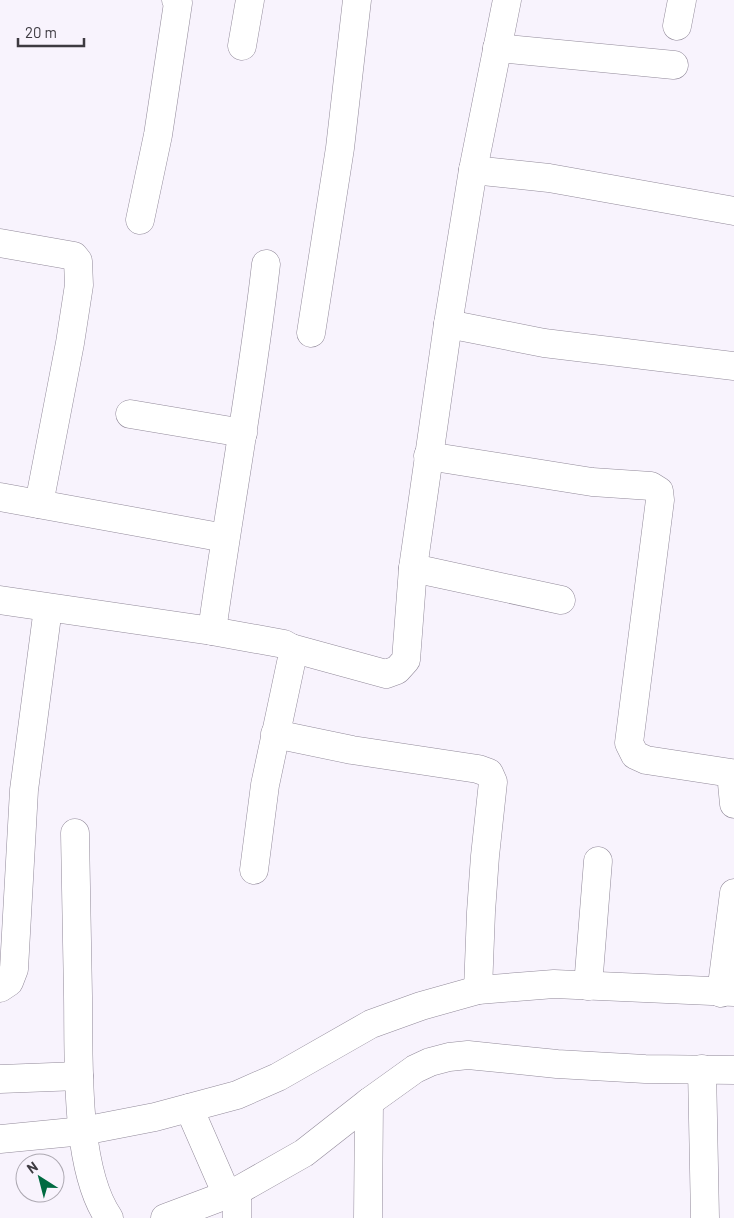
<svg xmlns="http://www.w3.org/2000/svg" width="734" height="1218" font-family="Barlow,sans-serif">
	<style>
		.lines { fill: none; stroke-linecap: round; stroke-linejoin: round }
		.minor-casing { stroke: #928a9a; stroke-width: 29 }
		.minor { stroke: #fff; stroke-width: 28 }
	</style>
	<rect width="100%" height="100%" fill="#f8f3fd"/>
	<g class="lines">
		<g class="minor-casing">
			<g id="minor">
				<polyline points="677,26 682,0"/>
				<polyline points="242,46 250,0"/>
				<polyline points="497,48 674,65"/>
				<polyline points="473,170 549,178 734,211"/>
				<polyline points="140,220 158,135 178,3 176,0"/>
				<polyline points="0,243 74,256 78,261 79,285 70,343 39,504"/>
				<polyline points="448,324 544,343 734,366"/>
				<polyline points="311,333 340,148 357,0"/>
				<polyline points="130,414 243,433"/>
				<polyline points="428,456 592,482 651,486 659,491 660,500 629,743 635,755 646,760 731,773 734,804"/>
				<polyline points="0,497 225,538"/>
				<polyline points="413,568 561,600"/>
				<polyline points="0,600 212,631 284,644 291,648 292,658 265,785 254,870"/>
				<path d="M212 631C229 508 252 387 266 264"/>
				<polyline points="291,648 386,674 397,670 406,660 413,568 448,324 473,170 507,0"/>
				<polyline points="275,734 352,750 478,769 489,773 493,782 485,856 481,912 478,990"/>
				<path d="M75 833C76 887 77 941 78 996 79 1057 74 1168 109 1218"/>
				<polyline points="588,986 598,861"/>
				<polyline points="0,988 9,982 14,969 24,790 48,608"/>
				<polyline points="721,993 734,893"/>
				<polyline points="702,1069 705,1218"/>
				<polyline points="0,1079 79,1076"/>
				<polyline points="189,1108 227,1195"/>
				<polyline points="0,1139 83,1131 155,1117 237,1095 278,1077 371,1024 421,1006 478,990 554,984 734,992"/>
				<polyline points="165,1218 237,1191 304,1153 369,1102 415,1069 430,1062 449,1057 468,1055 557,1064 645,1069 734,1070"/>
				<polyline points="237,1218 237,1191"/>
				<polyline points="368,1218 369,1102"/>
			</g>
		</g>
		<use href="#minor" class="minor"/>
	</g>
	<g transform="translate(40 1178) rotate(324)"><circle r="24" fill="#f8f3fd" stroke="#ada9b2"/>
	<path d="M0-4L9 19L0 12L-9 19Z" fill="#006a41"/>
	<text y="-8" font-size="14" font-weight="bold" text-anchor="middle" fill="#3d3a41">N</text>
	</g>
	<path d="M18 38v8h66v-8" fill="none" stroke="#3d3a41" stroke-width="2.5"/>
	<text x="25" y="38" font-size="15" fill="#3d3a41" stroke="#f8f3fd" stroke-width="4" paint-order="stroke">20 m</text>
</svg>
